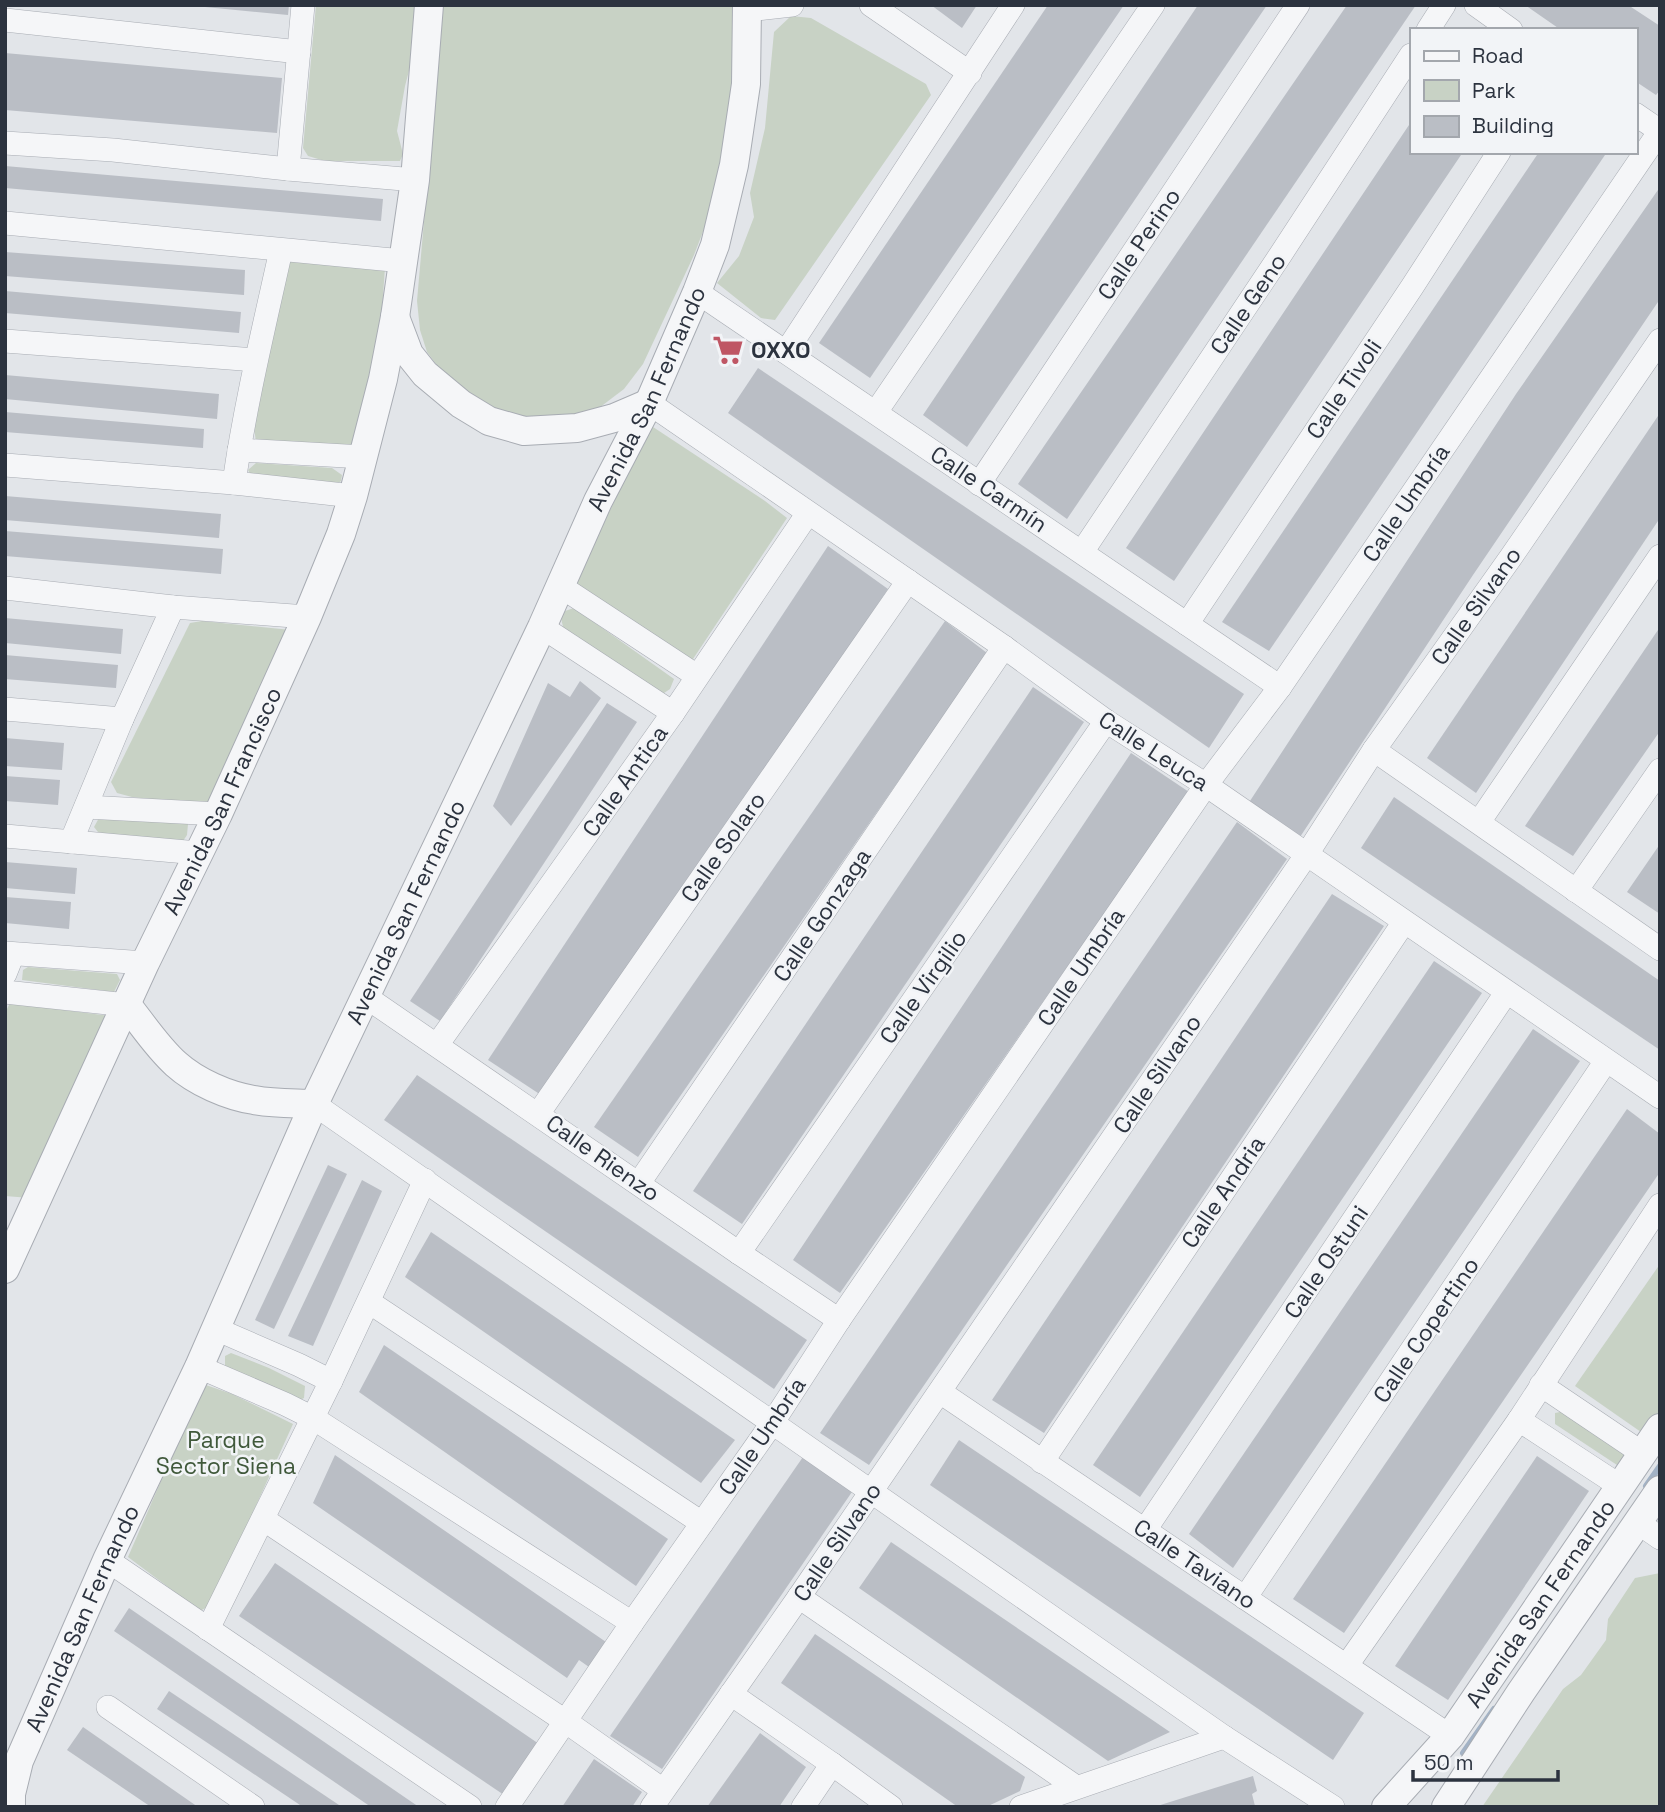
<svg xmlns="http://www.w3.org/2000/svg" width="1665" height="1812" font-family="'Space Grotesk',sans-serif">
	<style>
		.green { fill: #c8d2c5 }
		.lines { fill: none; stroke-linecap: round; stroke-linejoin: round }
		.stream { stroke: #a2b2c5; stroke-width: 6 }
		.building { fill: #babec5 }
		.minor-casing { stroke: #a8acb3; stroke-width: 24 }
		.tertiary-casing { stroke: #a8acb3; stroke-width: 30 }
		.minor { stroke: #f5f6f8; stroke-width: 23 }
		.tertiary { stroke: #f5f6f8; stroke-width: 28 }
		.labels { text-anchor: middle; stroke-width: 5; stroke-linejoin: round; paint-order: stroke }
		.street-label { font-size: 23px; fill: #2c333f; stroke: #f2f4f7 }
		.poi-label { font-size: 23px; font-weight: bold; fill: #2c333f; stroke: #f2f4f7; text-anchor: start }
		.park-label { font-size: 23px; fill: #40593b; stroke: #f2f4f7 }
	</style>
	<rect width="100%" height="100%" fill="#e2e5e9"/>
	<g class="green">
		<polygon points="316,5 419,5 411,63 405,86 397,131 403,154 400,161 325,161 308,156 303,148"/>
		<polygon points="443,5 736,5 738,56 723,169 709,216 694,255 643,364 624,389 595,411 536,422 487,412 441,371 427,352 420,330 417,301"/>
		<polygon points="791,16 811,18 926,84 931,95 775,320 761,318 717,283 739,256 754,217 750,193 765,128 774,32"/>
		<polygon points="286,261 385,267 382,311 357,440 350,449 256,441 253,423"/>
		<polygon points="650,425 765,501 787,518 691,662 574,587"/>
		<polygon points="256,463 332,468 342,475 341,481 333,487 252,477 248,470"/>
		<polygon points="574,608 674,679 670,689 664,693 652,690 564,631 561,618 565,611"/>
		<polygon points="202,621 291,630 213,801 207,805 132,797 117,793 111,782 190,623"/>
		<polygon points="99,818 184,822 188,824 187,835 183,841 106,834 98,832 94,827"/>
		<polygon points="28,967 117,974 120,980 114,992 22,980 23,970"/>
		<polygon points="10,1003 110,1016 30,1198 5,1196 5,1013"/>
		<polygon points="1660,1264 1660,1425 1651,1439 1575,1386"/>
		<polygon points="231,1353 269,1368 305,1386 304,1398 296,1402 225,1367 225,1356"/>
		<polygon points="203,1384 232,1394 293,1424 211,1605 200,1611 128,1557"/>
		<polygon points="1565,1411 1628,1453 1627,1462 1617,1465 1555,1424 1555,1413"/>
		<polygon points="1660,1573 1660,1807 1482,1807 1563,1689 1581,1675 1606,1640 1608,1619 1635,1578"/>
	</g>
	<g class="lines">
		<g class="stream">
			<polyline points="1646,1486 1660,1466"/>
			<polyline points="1463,1753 1494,1709"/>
		</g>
	</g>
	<g class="building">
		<polygon points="205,5 289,5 288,15 205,7"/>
		<polygon points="931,5 977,5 962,28"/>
		<polygon points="1048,5 1124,5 870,378 819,343"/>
		<polygon points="1198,5 1267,5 967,447 923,415"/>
		<polygon points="1347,5 1416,5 1067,519 1018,484"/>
		<polygon points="1525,5 1628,5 1660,26 1660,90 1656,95 1635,81 1635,30 1561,30"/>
		<polygon points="5,53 282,78 277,133 5,110"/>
		<polygon points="1411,122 1411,152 1463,152 1174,581 1126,548"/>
		<polygon points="1539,152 1607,152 1269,651 1222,622"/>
		<polygon points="5,166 383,199 381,221 5,188"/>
		<polygon points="1660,187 1660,299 1473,575 1300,837 1248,804 1516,394"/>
		<polygon points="5,252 245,270 244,295 5,276"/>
		<polygon points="5,291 241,312 239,333 5,313"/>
		<polygon points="758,368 1244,694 1209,748 728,413"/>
		<polygon points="5,375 219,394 217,419 5,399"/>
		<polygon points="5,412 204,429 203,448 5,432"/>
		<polygon points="1660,413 1660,518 1476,793 1427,758"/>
		<polygon points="5,496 221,514 219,538 5,520"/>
		<polygon points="5,531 223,549 221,574 5,556"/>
		<polygon points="828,546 888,589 544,1097 488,1060"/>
		<polygon points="5,618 123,629 121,654 5,643"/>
		<polygon points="945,621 987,653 638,1157 594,1127"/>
		<polygon points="1660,627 1660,731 1573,856 1525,826"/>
		<polygon points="5,655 118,665 116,688 5,679"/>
		<polygon points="580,681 601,698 511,826 493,806 548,683 570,697"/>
		<polygon points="1033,687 1084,722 742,1224 693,1191"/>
		<polygon points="607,703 637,722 440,1021 410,1001"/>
		<polygon points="5,738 64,743 62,770 5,766"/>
		<polygon points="1131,753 1189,792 840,1293 793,1260"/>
		<polygon points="5,776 60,780 58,805 5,801"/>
		<polygon points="1394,797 1660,981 1660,1050 1361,848"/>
		<polygon points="1237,822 1287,859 869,1465 820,1433"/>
		<polygon points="1660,844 1660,914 1627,892"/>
		<polygon points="5,862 77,868 75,894 5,888"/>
		<polygon points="1332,894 1384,926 1044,1433 992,1400"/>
		<polygon points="5,897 71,902 69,929 5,923"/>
		<polygon points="1434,961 1482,993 1140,1497 1093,1465"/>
		<polygon points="1533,1029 1580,1061 1233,1568 1189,1534"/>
		<polygon points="417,1075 807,1340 774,1389 384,1120"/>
		<polygon points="1627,1109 1660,1134 1660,1172 1344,1633 1293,1599"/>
		<polygon points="328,1165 347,1174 274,1329 255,1320"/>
		<polygon points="362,1180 382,1191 313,1346 288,1336"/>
		<polygon points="431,1232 735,1440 701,1483 405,1277"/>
		<polygon points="384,1345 668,1539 636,1586 359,1392"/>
		<polygon points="959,1440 1364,1713 1333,1760 930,1485"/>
		<polygon points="805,1454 854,1489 662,1769 610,1736"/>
		<polygon points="335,1455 606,1642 589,1667 579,1660 567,1678 313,1503"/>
		<polygon points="1537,1456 1589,1491 1448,1700 1395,1666"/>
		<polygon points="891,1542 1170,1732 1108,1761 859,1588"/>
		<polygon points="275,1563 542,1746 507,1797 239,1616"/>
		<polygon points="129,1608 419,1807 371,1807 114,1631"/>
		<polygon points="815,1634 1025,1777 1020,1791 986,1807 958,1807 781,1683"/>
		<polygon points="169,1691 342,1807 303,1807 157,1709"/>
		<polygon points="83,1727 198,1807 151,1807 67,1750"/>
		<polygon points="760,1733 806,1767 779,1807 707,1807"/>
		<polygon points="594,1759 642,1792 632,1807 562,1807"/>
		<polygon points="1253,1776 1257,1791 1252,1794 1255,1806 1251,1807 1154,1807"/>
	</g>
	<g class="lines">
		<g class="minor-casing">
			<g id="minor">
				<polyline points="871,5 970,73"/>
				<polyline points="1476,5 1511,30"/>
				<polyline points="747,10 792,5"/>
				<polyline points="5,20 299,52"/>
				<polyline points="1428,30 1444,5"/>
				<polyline points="1635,114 1660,131"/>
				<polyline points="5,143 113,150 288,169 415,180"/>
				<polyline points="288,169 303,5"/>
				<polyline points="5,223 403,261"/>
				<polyline points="697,292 1280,687"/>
				<polyline points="5,341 256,360"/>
				<polyline points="786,352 1013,5"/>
				<polyline points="649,403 1004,647 1106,721 1206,785 1660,1097"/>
				<polyline points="876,412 1153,5"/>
				<polyline points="239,450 363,457"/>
				<polyline points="5,465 234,483 353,496"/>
				<path d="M234 483C245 405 264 327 281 250"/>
				<polyline points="979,484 1298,5"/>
				<polyline points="1082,552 1281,254 1411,55"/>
				<polyline points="560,586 697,676"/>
				<polyline points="5,588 173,607 307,617"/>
				<polyline points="1187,624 1412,287 1499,152"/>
				<polyline points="542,627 673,713"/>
				<polyline points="5,709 122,719"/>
				<polyline points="1374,750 1660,949"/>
				<polyline points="86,807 218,814"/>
				<polyline points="1479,822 1660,556"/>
				<polyline points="5,836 198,853"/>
				<polyline points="71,842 122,719 173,607"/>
				<polyline points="1576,891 1660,770"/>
				<polyline points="5,953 145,963"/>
				<polyline points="5,974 13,954"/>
				<polyline points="5,992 127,1005"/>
				<polyline points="366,997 739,1253 839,1320"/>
				<polyline points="437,1045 673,713 808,513"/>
				<polyline points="314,1104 1224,1737 1333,1807"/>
				<polyline points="538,1114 908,581"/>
				<polyline points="639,1183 1004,647"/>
				<polyline points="739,1253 1106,721"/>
				<polyline points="369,1302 702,1523"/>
				<polyline points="216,1329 299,1365 331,1381"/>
				<polyline points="199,1367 285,1404 313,1418 632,1623"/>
				<polyline points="1541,1385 1642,1453"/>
				<polyline points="940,1392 1450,1736"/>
				<polyline points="1519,1420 1620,1486"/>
				<polyline points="1042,1462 1404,922"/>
				<polyline points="263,1519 565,1721 663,1790"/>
				<polyline points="1637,1522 1660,1538"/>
				<polyline points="1145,1530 1506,993"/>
				<polyline points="107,1560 470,1807"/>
				<polyline points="799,1597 1076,1787"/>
				<polyline points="1245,1598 1606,1061"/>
				<polyline points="208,1629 331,1381 425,1180"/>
				<polyline points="1347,1665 1519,1420 1660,1205"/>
				<polyline points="731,1694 832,1764 891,1807"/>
				<polyline points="108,1707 253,1807"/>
				<polyline points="507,1807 632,1623 773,1422 839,1320 1206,785 1280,687 1660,131"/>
				<polyline points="652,1807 799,1597 1307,854 1374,750 1511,557 1660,340"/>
				<polyline points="803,1807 832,1764"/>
				<polyline points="1021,1807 1224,1737"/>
			</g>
		</g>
		<g class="tertiary-casing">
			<g id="tertiary">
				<polyline points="395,317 409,354 425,374 461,404 489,421 524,431 577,428 614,418 649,403"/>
				<path d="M127 1005C143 1025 157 1047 176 1064 196 1082 228 1096 254 1100 274 1104 295 1103 314 1104"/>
				<path id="s1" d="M5 1269 145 963 218 814 307 617 341 534 353 496 383 379 395 317 415 180 429 5"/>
				<path id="s2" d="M11 1807V1794L19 1761 107 1560 199 1367 314 1104 542 627 598 501 649 403 697 292 715 245 734 165 746 84 747 5"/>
				<path id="s3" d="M1386 1807 1450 1736 1660 1428"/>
				<polyline points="1446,1807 1521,1692 1660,1490"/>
			</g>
		</g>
		<use href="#minor" class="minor"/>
		<use href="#tertiary" class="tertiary"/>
	</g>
	<defs>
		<g id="supermarket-bare" transform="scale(2.415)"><path d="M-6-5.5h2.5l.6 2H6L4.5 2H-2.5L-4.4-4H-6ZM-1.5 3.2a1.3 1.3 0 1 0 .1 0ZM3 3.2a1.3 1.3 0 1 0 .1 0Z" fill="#bf5664" stroke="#f2f4f7" stroke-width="2.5" paint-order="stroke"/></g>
	</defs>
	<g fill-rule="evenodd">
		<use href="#supermarket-bare" x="728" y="350"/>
	</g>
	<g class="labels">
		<g class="street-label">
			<text transform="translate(1139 244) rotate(-56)" y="8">Calle Perino</text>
			<text transform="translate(1248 304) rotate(-56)" y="8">Calle Geno</text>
			<text transform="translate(1344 389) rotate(-56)" y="8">Calle Tivoli</text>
			<text dy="8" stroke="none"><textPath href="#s2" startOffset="1547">Avenida San Fernando</textPath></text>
			<text transform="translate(989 489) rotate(34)" y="8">Calle Carmín</text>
			<text transform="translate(1406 503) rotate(-56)" y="8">Calle Umbría</text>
			<text transform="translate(1476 606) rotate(-55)" y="8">Calle Silvano</text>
			<text transform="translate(1154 751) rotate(33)" y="8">Calle Leuca</text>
			<text transform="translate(625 781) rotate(-55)" y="8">Calle Antica</text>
			<text dy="8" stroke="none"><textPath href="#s1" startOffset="516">Avenida San Francisco</textPath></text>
			<text transform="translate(723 847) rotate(-55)" y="8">Calle Solaro</text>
			<text dy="8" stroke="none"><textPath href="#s2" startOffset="980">Avenida San Fernando</textPath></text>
			<text transform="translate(822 915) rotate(-56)" y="8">Calle Gonzaga</text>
			<text transform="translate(1081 967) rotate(-56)" y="8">Calle Umbría</text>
			<text transform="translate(923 987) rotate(-55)" y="8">Calle Virgilio</text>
			<text transform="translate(1157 1074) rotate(-56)" y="8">Calle Silvano</text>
			<text transform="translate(603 1158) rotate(35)" y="8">Calle Rienzo</text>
			<text transform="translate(1223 1192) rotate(-56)" y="8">Calle Andria</text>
			<text transform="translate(1326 1262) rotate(-56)" y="8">Calle Ostuni</text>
			<text transform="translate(1426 1330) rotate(-56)" y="8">Calle Copertino</text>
			<text transform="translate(762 1436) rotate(-56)" y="8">Calle Umbría</text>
			<text transform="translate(837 1542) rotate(-56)" y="8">Calle Silvano</text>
			<text transform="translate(1195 1564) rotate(34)" y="8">Calle Taviano</text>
			<text dy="8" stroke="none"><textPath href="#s3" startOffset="256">Avenida San Fernando</textPath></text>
			<text dy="8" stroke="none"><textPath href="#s2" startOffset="203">Avenida San Fernando</textPath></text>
		</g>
		<g class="poi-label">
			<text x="751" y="358">OXXO</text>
		</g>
		<g class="park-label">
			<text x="226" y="1448">Parque<tspan x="226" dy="26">Sector Siena</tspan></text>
		</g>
	</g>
	<rect width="1665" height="1812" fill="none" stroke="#2c333f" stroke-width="14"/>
	<rect x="1410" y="28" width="228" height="126" fill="#f2f4f7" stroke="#a3a7ad" stroke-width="2"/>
	<rect x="1424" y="51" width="35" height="10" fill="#f5f6f8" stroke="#a3a7ad" stroke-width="2"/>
	<text x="1472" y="63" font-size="21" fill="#2c333f">Road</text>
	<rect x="1424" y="80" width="35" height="21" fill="#c8d2c5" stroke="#a3a7ad" stroke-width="2"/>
	<text x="1472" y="98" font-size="21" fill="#2c333f">Park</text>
	<rect x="1424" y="116" width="35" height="21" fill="#babec5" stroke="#a3a7ad" stroke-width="2"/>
	<text x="1472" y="133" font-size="21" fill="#2c333f">Building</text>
	<path d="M1413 1770v10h145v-10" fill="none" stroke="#2c333f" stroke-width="3.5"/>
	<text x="1424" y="1770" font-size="21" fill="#2c333f" stroke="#f2f4f7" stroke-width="5" paint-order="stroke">50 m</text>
</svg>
